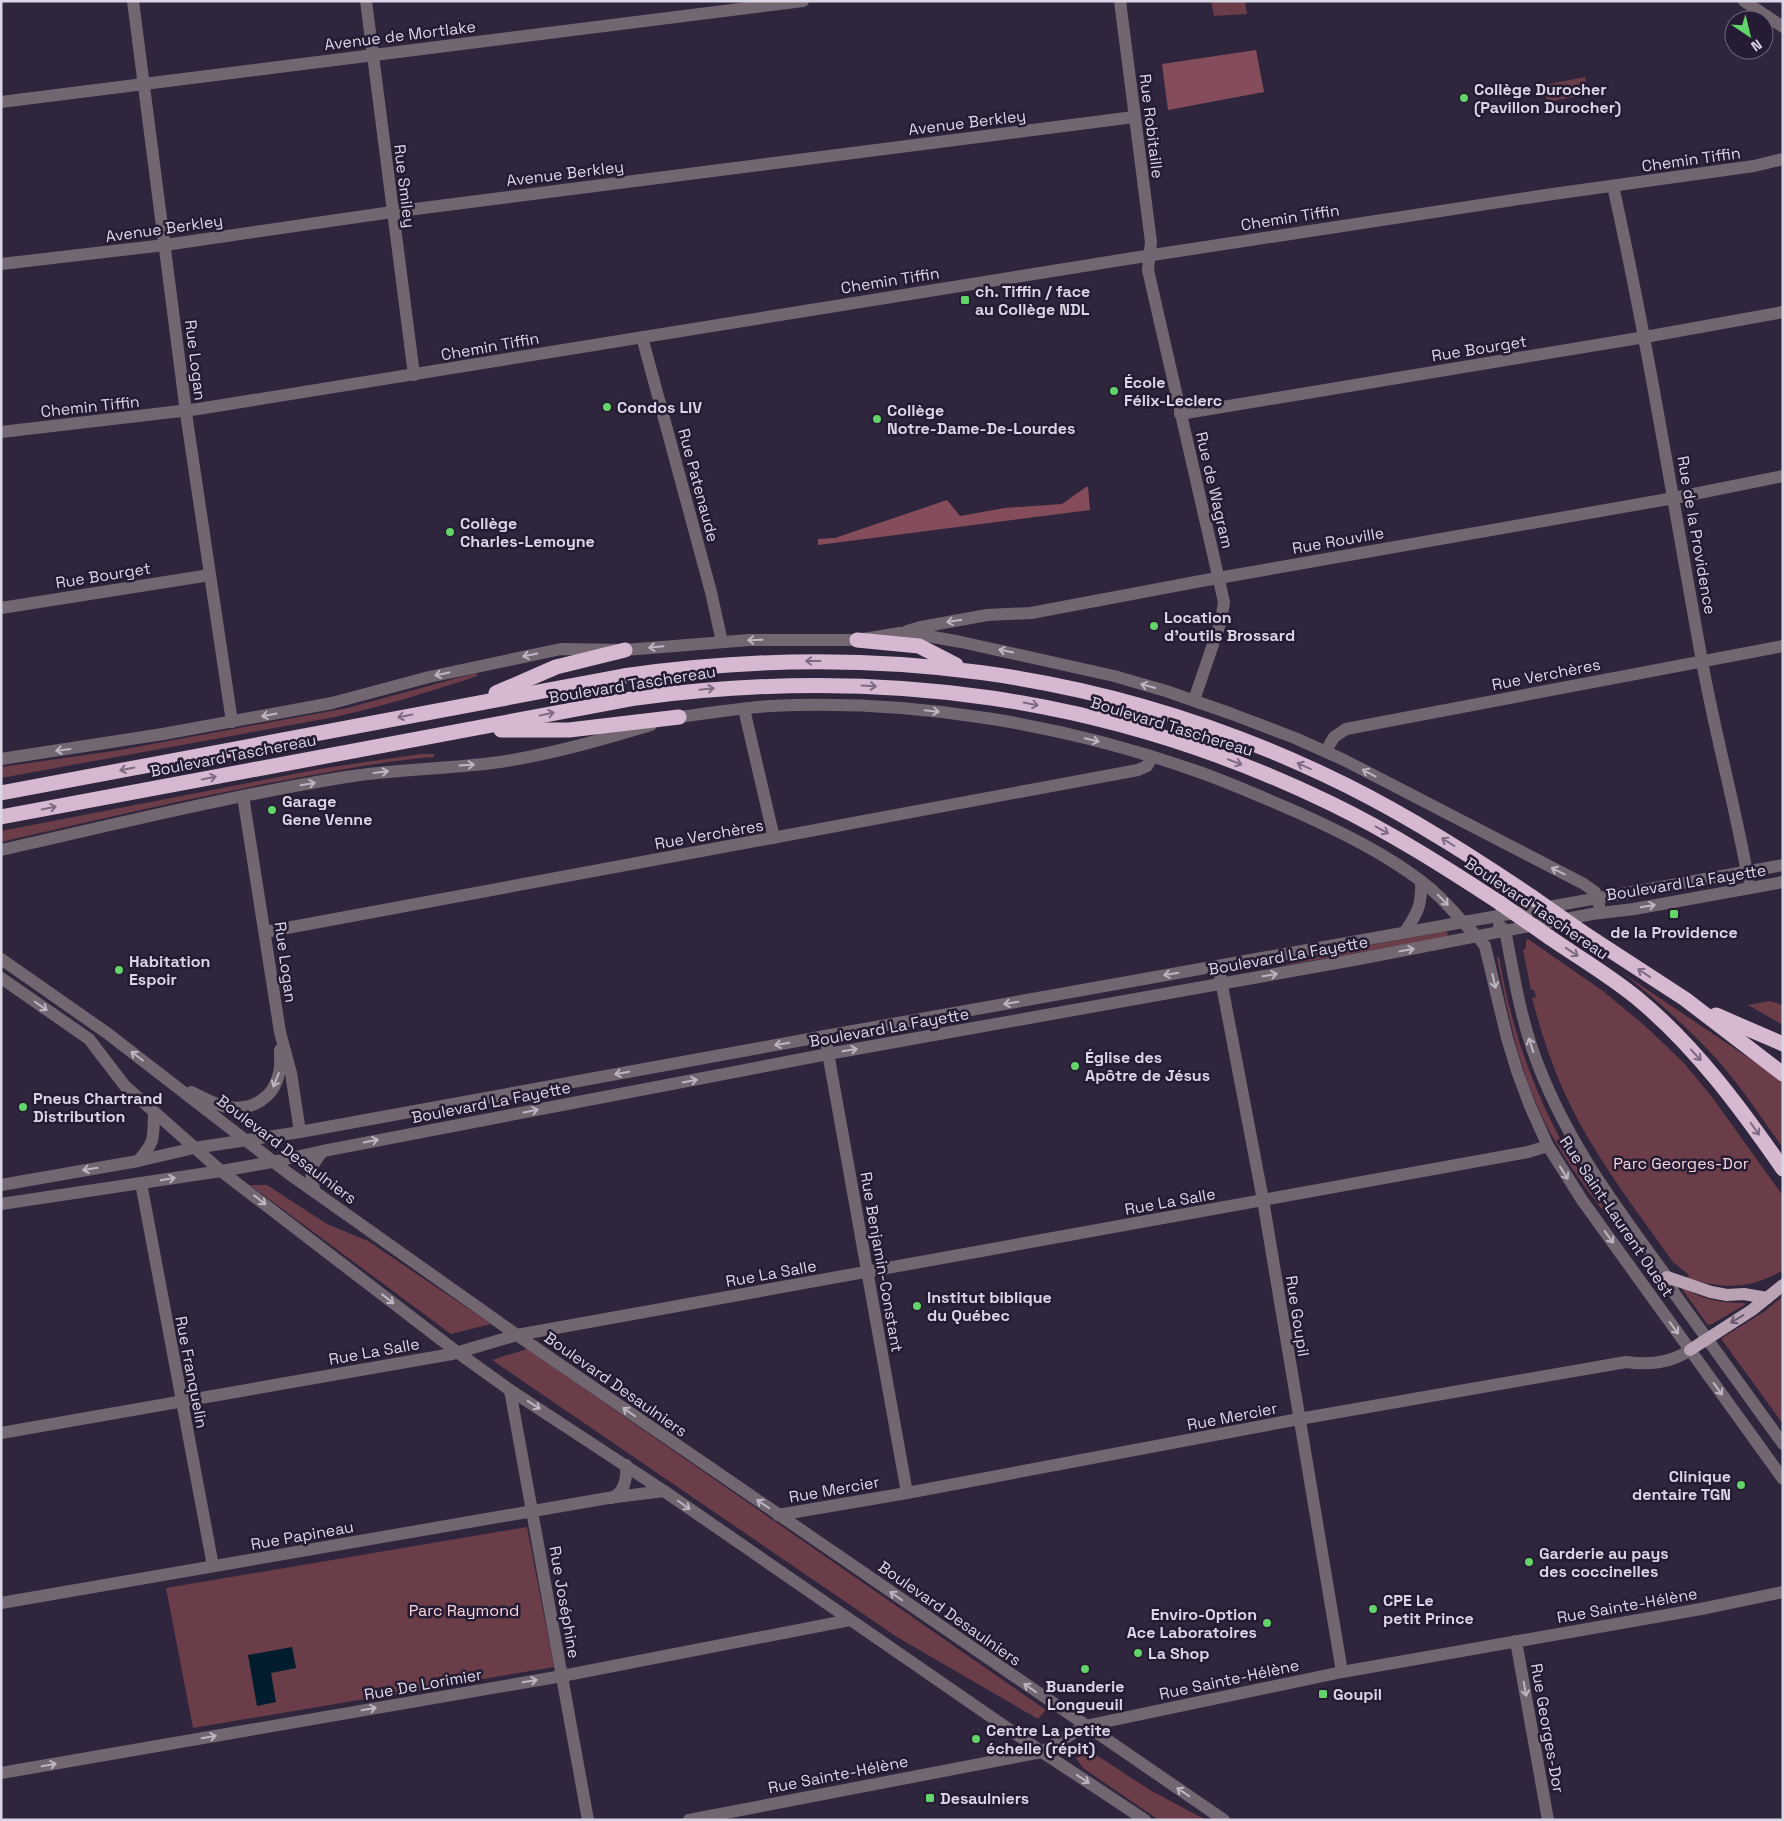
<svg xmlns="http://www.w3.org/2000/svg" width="1784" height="1821" font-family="'Space Grotesk',sans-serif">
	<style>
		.green { fill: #6a3d48 }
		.forest { fill: #854d5b }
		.water { fill: #011d2d }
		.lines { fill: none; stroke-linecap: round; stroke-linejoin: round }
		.minor { stroke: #726770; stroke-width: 12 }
		.major { stroke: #baa2b5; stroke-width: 12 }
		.highway { stroke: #d6b9d0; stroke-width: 15 }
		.highway-bridge { stroke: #d6b9d0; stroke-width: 15 }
		.oneway { stroke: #bcb5c3 }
		.oneway2 { stroke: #7e6a82 }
		.oneway3 { stroke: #68586e }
		.poi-dot { fill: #62d469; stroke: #251c33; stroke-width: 2 }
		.labels { text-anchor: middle; stroke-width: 5; stroke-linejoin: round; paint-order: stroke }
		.street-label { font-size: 16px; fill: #dbd6e6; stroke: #251c33 }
		.poi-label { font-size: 16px; font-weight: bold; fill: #dbd6e6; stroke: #251c33; text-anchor: start }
		.park-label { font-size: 16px; fill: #fad4dc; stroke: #251c33 }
	</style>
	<rect width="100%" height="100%" fill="#2f263e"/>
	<g class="green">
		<polygon points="1211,1 1245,1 1247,14 1214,16"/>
		<polygon points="1585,77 1588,94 1547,102 1544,85"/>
		<path d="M476 673 477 676C430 692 383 706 335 717L1 778V767L120 750 347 708Z"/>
		<path d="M421 754H434V757C382 761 331 772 280 781 187 799 94 820 1 842V831L325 768Z"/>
		<polygon points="1447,931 1448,937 1276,967 1355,948"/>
		<path d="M1528 939 1603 991 1644 1025 1683 1062 1712 1097 1783 1196V1270C1750 1290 1723 1289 1687 1278L1689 1275 1673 1262C1640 1216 1606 1171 1579 1122 1558 1084 1543 1040 1532 998L1536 997 1534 990H1531L1523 950 1526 948V940Z"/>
		<path d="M1497 957H1499C1511 1029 1535 1097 1572 1160 1587 1184 1604 1207 1620 1230L1618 1231C1597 1202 1573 1173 1555 1141 1522 1085 1509 1020 1497 957Z"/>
		<path d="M1624 974 1783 1081V1148C1763 1120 1744 1091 1722 1065 1692 1031 1659 1002 1624 974Z"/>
		<polygon points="1770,1001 1783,1005 1783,1025 1748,1005"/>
		<polygon points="250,1185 267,1185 327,1224 368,1241 491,1324 451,1334"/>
		<path d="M1684 1288C1703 1300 1722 1303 1744 1303L1746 1304 1712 1324 1708 1325 1682 1289Z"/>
		<polygon points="1783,1296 1783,1424 1722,1340 1722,1338 1765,1311"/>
		<polygon points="527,1349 1046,1710 1038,1719 897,1637 492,1360"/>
		<polygon points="527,1527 554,1667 193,1728 166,1588"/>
		<polygon points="1090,1751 1150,1790 1206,1820 1159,1820 1083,1768 1076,1758"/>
	</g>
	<g class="forest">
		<polygon points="1256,50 1264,92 1168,110 1162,64"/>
		<polygon points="1086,487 1088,487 1090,510 818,545 818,539 835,538 947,500 960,516 1005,508 1062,504"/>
	</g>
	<polygon class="water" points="292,1647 296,1668 271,1673 276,1702 257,1706 248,1655"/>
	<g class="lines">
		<g class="minor">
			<polyline points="133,1 187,420 232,722"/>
			<polyline points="366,1 414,375"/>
			<polyline points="1120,1 1151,242 1148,270 1224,602 1221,621 1194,700"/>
			<polyline points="1744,1 1783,27"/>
			<polyline points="1,102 803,1"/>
			<path d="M1613 186C1648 343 1673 502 1702 661 1715 734 1735 805 1748 878"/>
			<polyline points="1,264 165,245 392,212 1134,117"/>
			<polyline points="642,337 711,592 722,642"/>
			<polyline points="1180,414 1645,337 1783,312"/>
			<polyline points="1,432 198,409 1133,258 1546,195 1754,166 1783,159"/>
			<polyline points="1,608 210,575"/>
			<polyline points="907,631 921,627 987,615 1031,613 1201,581 1674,498 1783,476"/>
			<polyline points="744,709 774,838"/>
			<path d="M670 719 679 717C709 713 740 708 770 706 916 699 1065 724 1202 773 1235 785 1267 799 1299 813 1341 832 1384 853 1421 881 1436 892 1449 906 1461 920 1469 929 1478 936 1485 946L1507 1038 1517 1071 1530 1106 1548 1146 1582 1200 1783 1479"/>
			<polyline points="1326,751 1334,737 1346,729 1783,646"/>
			<polyline points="1,759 163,734 332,703 429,677 561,649 625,650 749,640 857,640 900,633 922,635 961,642 1114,676 1166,691 1232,714 1295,738 1344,760 1584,884 1595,892 1599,905"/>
			<polyline points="243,796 280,1032 291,1073 300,1132"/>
			<path d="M1 850C116 824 230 796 346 777 397 769 449 769 500 762 552 754 601 740 651 725"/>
			<path d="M1499 925 1505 930C1513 970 1519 1010 1532 1048 1561 1134 1614 1205 1667 1277L1674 1293 1783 1444"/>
			<polyline points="265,932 1138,770 1147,766 1152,757"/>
			<path d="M1405 932C1418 912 1422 905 1421 881"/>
			<polyline points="1,959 107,1033 288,1173 517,1335 1224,1820"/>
			<polyline points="1220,975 1263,1200 1342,1672"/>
			<polyline points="1,978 89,1039 125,1086 221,1171 457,1352 510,1390 664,1491 1042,1752 1145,1820"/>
			<polyline points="825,1036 907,1493"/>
			<path d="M191 1092C202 1097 215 1105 227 1107 252 1111 274 1098 279 1073 281 1066 280 1057 280 1050"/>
			<path d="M138 1161C156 1141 153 1138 154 1112"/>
			<polyline points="141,1183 213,1566"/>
			<polyline points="1,1185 138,1161 194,1148 300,1132 825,1036 1783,865"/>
			<path d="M315 1192C309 1171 309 1168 323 1151"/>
			<polyline points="1,1204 221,1171 272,1162 323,1151 828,1054 1359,959 1592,914 1634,909 1783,882"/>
			<polyline points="510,1390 588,1820"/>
			<polyline points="1,1433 452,1354 517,1335 1528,1152 1548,1146"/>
			<path d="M611 1498C625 1493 627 1479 626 1465"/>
			<path d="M778 1515 907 1493 1299 1419 1626 1362C1648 1365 1671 1363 1690 1350"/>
			<polyline points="1,1603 608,1498 664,1491"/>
			<polyline points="1516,1641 1548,1820"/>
			<polyline points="1,1773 562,1676 850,1620"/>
			<polyline points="689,1820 1042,1752 1085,1726 1342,1672 1701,1609 1783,1592"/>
		</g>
		<g class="major">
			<polyline points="1667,1277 1711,1292 1727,1295 1744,1294 1767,1298"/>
			<polyline points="1690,1350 1752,1310 1783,1285"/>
		</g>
		<g class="highway">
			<polyline points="857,640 919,646 956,665"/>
			<polyline points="496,693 556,667 625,650"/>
			<polyline points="501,730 569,730 679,717"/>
			<path d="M1 793 623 676C868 641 1101 669 1325 775 1398 809 1466 852 1532 897"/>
			<path d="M1 817 636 698C879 665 1109 696 1330 803 1390 832 1445 867 1500 903"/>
			<polyline points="1582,932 1685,999 1783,1074"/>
			<path d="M1549 937C1578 957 1609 975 1637 998 1695 1046 1740 1107 1783 1169"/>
			<polyline points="1716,1015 1783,1044"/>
		</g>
		<g class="highway-bridge">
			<polyline points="1532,897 1582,932"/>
			<polyline points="1500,903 1549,937"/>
		</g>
	</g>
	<defs><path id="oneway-shaft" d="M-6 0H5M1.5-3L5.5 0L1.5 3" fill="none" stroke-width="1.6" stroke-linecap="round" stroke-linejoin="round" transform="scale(1.25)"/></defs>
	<g class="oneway">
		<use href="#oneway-shaft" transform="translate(954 621) rotate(170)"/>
		<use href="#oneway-shaft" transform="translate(755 640) rotate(178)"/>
		<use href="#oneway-shaft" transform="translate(656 647) rotate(175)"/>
		<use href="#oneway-shaft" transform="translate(1006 651) rotate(-168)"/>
		<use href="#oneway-shaft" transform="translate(530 655) rotate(168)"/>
		<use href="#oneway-shaft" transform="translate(442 674) rotate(168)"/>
		<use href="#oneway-shaft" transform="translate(1148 686) rotate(-164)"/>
		<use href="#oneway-shaft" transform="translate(932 711) rotate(6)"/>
		<use href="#oneway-shaft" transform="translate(269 715) rotate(169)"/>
		<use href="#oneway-shaft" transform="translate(1092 740) rotate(14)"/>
		<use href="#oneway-shaft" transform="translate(63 750) rotate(172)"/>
		<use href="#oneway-shaft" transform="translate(467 765) rotate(-4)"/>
		<use href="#oneway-shaft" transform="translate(381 772) rotate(-7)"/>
		<use href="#oneway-shaft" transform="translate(1369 773) rotate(-152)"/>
		<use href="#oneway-shaft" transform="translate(308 784) rotate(-10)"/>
		<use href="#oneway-shaft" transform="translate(1558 871) rotate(-154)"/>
		<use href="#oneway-shaft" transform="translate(1443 900) rotate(46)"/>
		<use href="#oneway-shaft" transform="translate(1648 906) rotate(-10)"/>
		<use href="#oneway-shaft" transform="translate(1407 950) rotate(-10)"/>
		<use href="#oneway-shaft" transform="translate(1171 974) rotate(170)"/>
		<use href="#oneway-shaft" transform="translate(1270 975) rotate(-10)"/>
		<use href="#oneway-shaft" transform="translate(1494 981) rotate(77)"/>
		<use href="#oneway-shaft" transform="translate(1011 1003) rotate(170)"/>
		<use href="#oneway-shaft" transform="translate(41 1006) rotate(35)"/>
		<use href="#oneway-shaft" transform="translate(782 1044) rotate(170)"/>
		<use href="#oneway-shaft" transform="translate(1531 1045) rotate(-108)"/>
		<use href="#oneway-shaft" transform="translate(850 1050) rotate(-10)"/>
		<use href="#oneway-shaft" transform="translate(137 1056) rotate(-143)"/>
		<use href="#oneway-shaft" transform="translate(622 1073) rotate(170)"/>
		<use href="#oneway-shaft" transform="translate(276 1080) rotate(112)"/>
		<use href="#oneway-shaft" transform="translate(690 1081) rotate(-11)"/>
		<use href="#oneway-shaft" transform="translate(531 1111) rotate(-11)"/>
		<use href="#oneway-shaft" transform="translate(371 1141) rotate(-11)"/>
		<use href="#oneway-shaft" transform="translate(90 1169) rotate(171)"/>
		<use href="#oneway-shaft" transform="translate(1564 1173) rotate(58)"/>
		<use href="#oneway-shaft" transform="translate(168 1179) rotate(-9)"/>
		<use href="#oneway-shaft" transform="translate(260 1200) rotate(38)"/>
		<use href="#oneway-shaft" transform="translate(1609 1237) rotate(54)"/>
		<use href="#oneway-shaft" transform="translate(388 1299) rotate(38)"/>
		<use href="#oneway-shaft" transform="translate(1674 1328) rotate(54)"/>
		<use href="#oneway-shaft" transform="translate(1718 1389) rotate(54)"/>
		<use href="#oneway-shaft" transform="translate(534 1405) rotate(33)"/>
		<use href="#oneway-shaft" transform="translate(629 1412) rotate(-145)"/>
		<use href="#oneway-shaft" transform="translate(763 1504) rotate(-145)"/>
		<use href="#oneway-shaft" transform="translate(684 1505) rotate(35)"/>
		<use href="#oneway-shaft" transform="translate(896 1596) rotate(-145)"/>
		<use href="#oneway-shaft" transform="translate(530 1681) rotate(-10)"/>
		<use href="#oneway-shaft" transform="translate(1030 1688) rotate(-145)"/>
		<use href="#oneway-shaft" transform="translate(1525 1689) rotate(80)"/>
		<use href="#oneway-shaft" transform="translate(369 1709) rotate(-10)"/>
		<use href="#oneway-shaft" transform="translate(209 1737) rotate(-10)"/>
		<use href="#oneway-shaft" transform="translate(49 1765) rotate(-10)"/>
		<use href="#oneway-shaft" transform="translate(1083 1779) rotate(34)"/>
		<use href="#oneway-shaft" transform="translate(1183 1792) rotate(-146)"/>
	</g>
	<g class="oneway2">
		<use href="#oneway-shaft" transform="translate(813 661) rotate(180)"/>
		<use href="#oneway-shaft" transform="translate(869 686) rotate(3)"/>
		<use href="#oneway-shaft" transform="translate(707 689) rotate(-6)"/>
		<use href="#oneway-shaft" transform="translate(1031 704) rotate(11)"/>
		<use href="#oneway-shaft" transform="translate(547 714) rotate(-11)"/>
		<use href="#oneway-shaft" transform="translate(405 716) rotate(169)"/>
		<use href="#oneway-shaft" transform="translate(1235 762) rotate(21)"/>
		<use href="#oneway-shaft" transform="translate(1304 766) rotate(-156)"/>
		<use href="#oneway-shaft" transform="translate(127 769) rotate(169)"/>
		<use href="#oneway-shaft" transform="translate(209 778) rotate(-11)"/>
		<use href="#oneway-shaft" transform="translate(49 808) rotate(-11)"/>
		<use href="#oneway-shaft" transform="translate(1382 830) rotate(29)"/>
		<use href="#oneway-shaft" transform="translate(1448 842) rotate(-148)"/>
		<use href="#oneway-shaft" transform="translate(1572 952) rotate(34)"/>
		<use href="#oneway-shaft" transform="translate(1644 973) rotate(-146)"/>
		<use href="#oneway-shaft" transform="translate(1696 1055) rotate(47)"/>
		<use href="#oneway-shaft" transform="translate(1755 1129) rotate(55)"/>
	</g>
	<use class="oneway3" href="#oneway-shaft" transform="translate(1737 1319) rotate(149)"/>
	<g class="poi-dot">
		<circle cx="1464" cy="98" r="5"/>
		<rect x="960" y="295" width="10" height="10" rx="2.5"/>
		<circle cx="1114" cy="391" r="5"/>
		<circle cx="607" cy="407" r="5"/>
		<circle cx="877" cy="419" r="5"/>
		<circle cx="450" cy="532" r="5"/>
		<circle cx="1154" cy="626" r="5"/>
		<circle cx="272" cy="810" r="5"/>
		<rect x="1669" y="909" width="10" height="10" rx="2.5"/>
		<circle cx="119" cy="970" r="5"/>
		<circle cx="1075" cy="1066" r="5"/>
		<circle cx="23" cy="1107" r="5"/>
		<circle cx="917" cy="1306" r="5"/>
		<circle cx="1741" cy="1485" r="5"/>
		<circle cx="1529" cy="1562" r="5"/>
		<circle cx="1373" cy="1609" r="5"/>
		<circle cx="1267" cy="1623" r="5"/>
		<circle cx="1138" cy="1653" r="5"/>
		<circle cx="1085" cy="1669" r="5"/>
		<rect x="1318" y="1689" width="10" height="10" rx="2.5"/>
		<circle cx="976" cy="1739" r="5"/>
		<rect x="925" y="1793" width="10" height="10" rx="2.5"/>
	</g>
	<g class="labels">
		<g class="street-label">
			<text transform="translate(400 35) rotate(-7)" y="6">Avenue de Mortlake</text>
			<text transform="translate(967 122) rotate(-7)" y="6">Avenue Berkley</text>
			<text transform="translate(1152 126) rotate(83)" y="6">Rue Robitaille</text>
			<text transform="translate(1691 159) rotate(-8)" y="6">Chemin Tiffin</text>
			<text transform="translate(565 173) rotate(-7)" y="6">Avenue Berkley</text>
			<text transform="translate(405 186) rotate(83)" y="6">Rue Smiley</text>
			<text transform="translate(1290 217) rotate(-9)" y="6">Chemin Tiffin</text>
			<text transform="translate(164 228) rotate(-8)" y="6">Avenue Berkley</text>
			<text transform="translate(890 280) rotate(-9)" y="6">Chemin Tiffin</text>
			<text transform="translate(490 346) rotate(-10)" y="6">Chemin Tiffin</text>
			<text transform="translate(1479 348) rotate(-9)" y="6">Rue Bourget</text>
			<text transform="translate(196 360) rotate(83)" y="6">Rue Logan</text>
			<text transform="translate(90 406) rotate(-6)" y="6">Chemin Tiffin</text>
			<text transform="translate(699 485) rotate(75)" y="6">Rue Patenaude</text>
			<text transform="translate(1215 490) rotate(77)" y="6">Rue de Wagram</text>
			<text transform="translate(1697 535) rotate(80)" y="6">Rue de la Providence</text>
			<text transform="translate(1338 540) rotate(-10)" y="6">Rue Rouville</text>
			<text transform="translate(103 575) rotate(-9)" y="6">Rue Bourget</text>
			<text transform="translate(1546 674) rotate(-11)" y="6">Rue Verchères</text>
			<text transform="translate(632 684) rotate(-9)" y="6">Boulevard Taschereau</text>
			<text transform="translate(1172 726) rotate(17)" y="6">Boulevard Taschereau</text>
			<text transform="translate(233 755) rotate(-11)" y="6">Boulevard Taschereau</text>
			<text transform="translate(709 834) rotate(-10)" y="6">Rue Verchères</text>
			<text transform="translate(1686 882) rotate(-9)" y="6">Boulevard La Fayette</text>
			<text transform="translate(1537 908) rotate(34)" y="6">Boulevard Taschereau</text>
			<text transform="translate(1288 955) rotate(-10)" y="6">Boulevard La Fayette</text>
			<text transform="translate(286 962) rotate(82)" y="6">Rue Logan</text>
			<text transform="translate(889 1027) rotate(-10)" y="6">Boulevard La Fayette</text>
			<text transform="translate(491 1102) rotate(-11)" y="6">Boulevard La Fayette</text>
			<text transform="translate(287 1149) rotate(37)" y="6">Boulevard Desaulniers</text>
			<text transform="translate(1170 1201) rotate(-10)" y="6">Rue La Salle</text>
			<text transform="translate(1617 1216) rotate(56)" y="6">Rue Saint-Laurent Ouest</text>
			<text transform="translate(882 1262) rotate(80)" y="6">Rue Benjamin-Constant</text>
			<text transform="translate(771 1273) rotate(-10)" y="6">Rue La Salle</text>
			<text transform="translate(1298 1316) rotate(81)" y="6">Rue Goupil</text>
			<text transform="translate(374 1351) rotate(-10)" y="6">Rue La Salle</text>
			<text transform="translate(192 1372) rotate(79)" y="6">Rue Franquelin</text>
			<text transform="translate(616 1384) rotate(35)" y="6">Boulevard Desaulniers</text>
			<text transform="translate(1232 1416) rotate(-11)" y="6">Rue Mercier</text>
			<text transform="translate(834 1489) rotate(-10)" y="6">Rue Mercier</text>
			<text transform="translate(302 1535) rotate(-10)" y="6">Rue Papineau</text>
			<text transform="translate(565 1602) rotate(80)" y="6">Rue Joséphine</text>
			<text transform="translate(1627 1605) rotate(-10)" y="6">Rue Sainte-Hélène</text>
			<text transform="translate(950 1613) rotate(35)" y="6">Boulevard Desaulniers</text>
			<text transform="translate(1229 1679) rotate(-12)" y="6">Rue Sainte-Hélène</text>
			<text transform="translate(423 1684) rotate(-10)" y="6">Rue De Lorimier</text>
			<text transform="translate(1548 1728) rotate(80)" y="6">Rue Georges-Dor</text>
			<text transform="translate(838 1774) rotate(-11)" y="6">Rue Sainte-Hélène</text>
		</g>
		<g class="poi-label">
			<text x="1474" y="95">Collège Durocher<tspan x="1474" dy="18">(Pavillon Durocher)</tspan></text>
			<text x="975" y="297">ch. Tiffin / face<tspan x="975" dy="18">au Collège NDL</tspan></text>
			<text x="1124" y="388">École<tspan x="1124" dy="18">Félix-Leclerc</tspan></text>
			<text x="617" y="413">Condos LIV</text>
			<text x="887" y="416">Collège<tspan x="887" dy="18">Notre-Dame-De-Lourdes</tspan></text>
			<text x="460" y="529">Collège<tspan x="460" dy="18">Charles-Lemoyne</tspan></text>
			<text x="1164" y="623">Location<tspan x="1164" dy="18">d'outils Brossard</tspan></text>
			<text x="282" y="807">Garage<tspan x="282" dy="18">Gene Venne</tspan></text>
			<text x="1674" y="938" text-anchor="middle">de la Providence</text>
			<text x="129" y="967">Habitation<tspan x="129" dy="18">Espoir</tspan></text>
			<text x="1085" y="1063">Église des<tspan x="1085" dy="18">Apôtre de Jésus</tspan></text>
			<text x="33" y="1104">Pneus Chartrand<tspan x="33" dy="18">Distribution</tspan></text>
			<text x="927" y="1303">Institut biblique<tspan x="927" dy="18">du Québec</tspan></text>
			<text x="1731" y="1482" text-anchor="end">Clinique<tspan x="1731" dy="18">dentaire TGN</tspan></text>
			<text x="1539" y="1559">Garderie au pays<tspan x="1539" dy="18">des coccinelles</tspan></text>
			<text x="1383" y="1606">CPE Le<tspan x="1383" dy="18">petit Prince</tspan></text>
			<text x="1257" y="1620" text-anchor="end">Enviro-Option<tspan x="1257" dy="18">Ace Laboratoires</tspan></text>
			<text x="1148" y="1659">La Shop</text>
			<text x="1085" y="1692" text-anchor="middle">Buanderie<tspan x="1085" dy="18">Longueuil</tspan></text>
			<text x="1333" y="1700">Goupil</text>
			<text x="986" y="1736">Centre La petite<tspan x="986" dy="18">échelle (répit)</tspan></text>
			<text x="940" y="1804">Desaulniers</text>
		</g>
		<g class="park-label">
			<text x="1681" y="1169">Parc Georges-Dor</text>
			<text x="464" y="1616">Parc Raymond</text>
		</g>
	</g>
	<rect width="1784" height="1821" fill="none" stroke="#dbd6e6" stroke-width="5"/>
	<g transform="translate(1749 35) rotate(145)"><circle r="24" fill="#251c33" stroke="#6e667b"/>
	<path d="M0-4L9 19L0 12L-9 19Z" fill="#62d469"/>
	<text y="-8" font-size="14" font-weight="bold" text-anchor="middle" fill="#dbd6e6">N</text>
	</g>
</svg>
